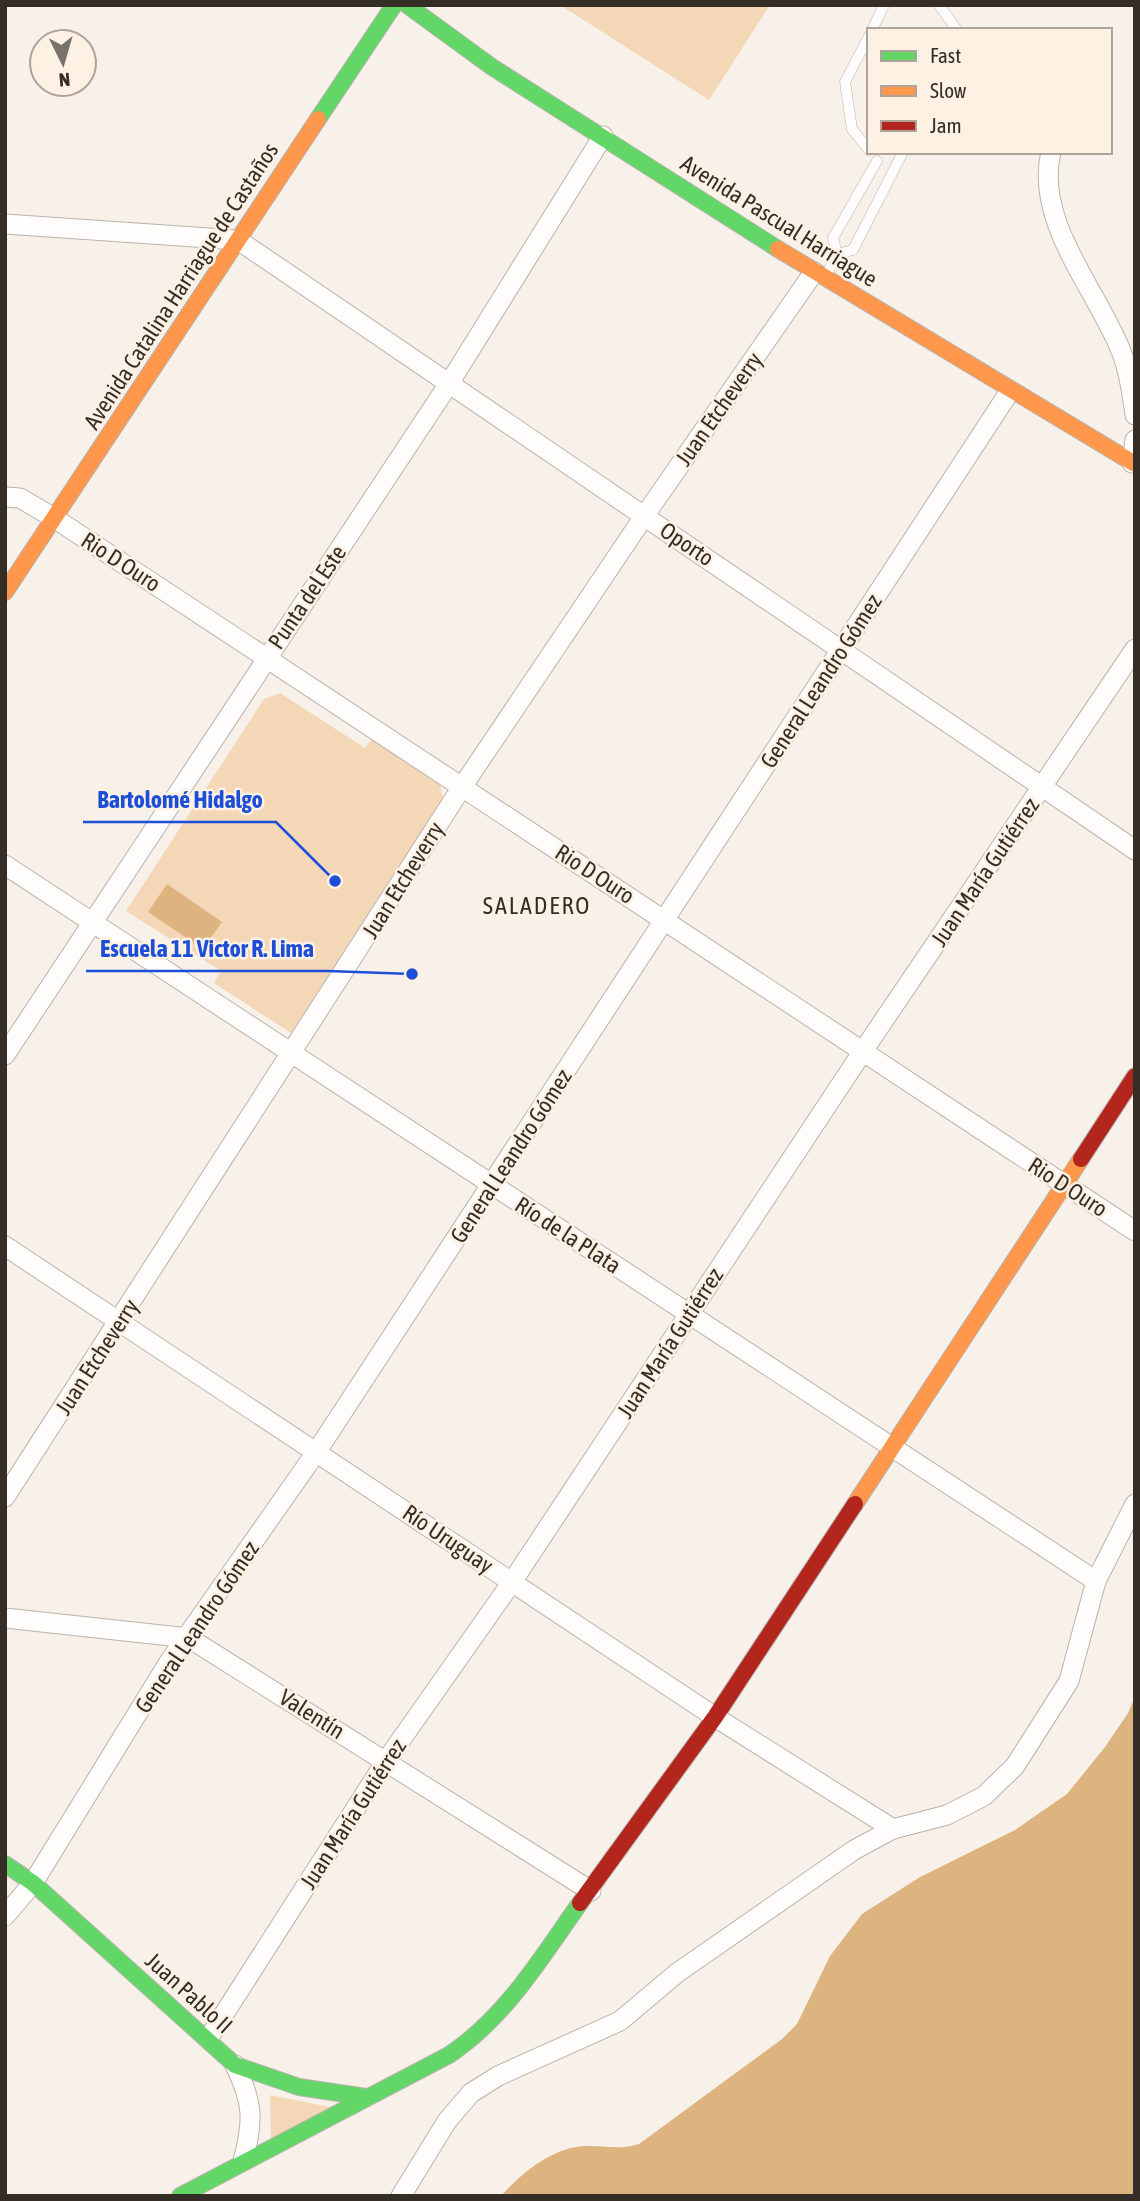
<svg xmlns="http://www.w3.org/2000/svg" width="1140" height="2201" font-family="'Asap Condensed',sans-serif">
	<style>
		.green { fill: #f4d7b6 }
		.water { fill: #ddb380 }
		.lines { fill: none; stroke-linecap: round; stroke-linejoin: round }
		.lane-casing { stroke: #b9b3ac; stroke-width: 11 }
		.street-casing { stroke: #b9b3ac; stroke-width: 21 }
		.fast-casing { stroke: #b9b3ac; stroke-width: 18 }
		.slow-casing { stroke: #b9b3ac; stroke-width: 18 }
		.jam-casing { stroke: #b9b3ac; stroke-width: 18 }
		.lane { stroke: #fefdfc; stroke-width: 10 }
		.street { stroke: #fefdfc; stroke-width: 19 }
		.fast { stroke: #63d668; stroke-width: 16 }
		.slow { stroke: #ff974d; stroke-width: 16 }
		.jam { stroke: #b3261e; stroke-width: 16 }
		.labels { text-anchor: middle; stroke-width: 5; stroke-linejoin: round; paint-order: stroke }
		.street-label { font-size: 23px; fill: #352e26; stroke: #fdf1e4 }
		.neighbourhood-label { font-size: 24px; letter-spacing: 2px; fill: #352e26; stroke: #fdf1e4 }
		.leader { fill: none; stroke: #1d4ed8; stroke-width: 2.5 }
		.callout-dot { fill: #1d4ed8; stroke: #fdf1e4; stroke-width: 2.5 }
		.callout-label { font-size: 24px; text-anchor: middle; font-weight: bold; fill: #1d4ed8; stroke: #fdf1e4; stroke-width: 5; stroke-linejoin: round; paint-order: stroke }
	</style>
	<rect width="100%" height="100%" fill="#f7f1ea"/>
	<g class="green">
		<polygon points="560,5 770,5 709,100"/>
		<polygon points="280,693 365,748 372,739 440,783 443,798 291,1033 214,983 221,971 126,911 264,699"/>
		<polygon points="270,2095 335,2108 271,2139"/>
	</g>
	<g class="water">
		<polygon points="167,884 222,922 203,949 148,912"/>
		<path d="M1135 1697V2196H501C522 2172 557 2144 590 2146 608 2146 621 2150 639 2144L782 2039 797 2024 830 1956 862 1914 920 1877 1015 1830 1067 1794 1105 1747 1128 1713Z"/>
	</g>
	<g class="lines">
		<g class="lane-casing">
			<g id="lane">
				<polyline points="939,5 957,30"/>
				<polyline points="872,30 884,5"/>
				<polyline points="869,36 845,82 852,129 869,150"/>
				<polyline points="837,254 853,250 903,152"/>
				<polyline points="825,278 837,254 833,238 877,161"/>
			</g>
		</g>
		<g class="street-casing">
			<g id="street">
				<path d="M1051 152C1034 221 1097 290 1121 351 1129 371 1132 394 1135 415"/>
				<polyline points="5,224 238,240 1135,850"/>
				<polyline points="1132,463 1135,440"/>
				<polyline points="5,497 20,498 54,518 1135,1231"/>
				<polyline points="5,865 1096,1581"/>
				<polyline points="5,1055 450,382 603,136"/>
				<polyline points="5,1246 715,1717 893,1829"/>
				<polyline points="5,1497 462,787 645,515 814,272"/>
				<polyline points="5,1618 189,1638 591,1891"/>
				<polyline points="5,1916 33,1883 169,1662 317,1451 1010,391"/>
				<polyline points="208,2039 386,1761 512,1582 863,1051 1135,649"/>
				<path d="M235 2065C253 2103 254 2120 243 2161"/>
				<polyline points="401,2196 447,2121 471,2093 498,2076 620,2021 677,1973 854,1850 893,1829 947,1815 984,1796 1015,1766 1069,1681 1096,1581 1135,1504"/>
			</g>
		</g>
		<g class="fast-casing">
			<g id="fast">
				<polyline points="407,5 492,67 778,249"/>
				<polyline points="318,119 394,5"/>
				<polyline points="5,1864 33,1883 235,2065 299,2087 366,2097"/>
				<path d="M180 2196 449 2055C506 2017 541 1958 580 1903"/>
			</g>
		</g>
		<g class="slow-casing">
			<g id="slow">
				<polyline points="778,249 1135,464"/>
				<polyline points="5,592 318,119"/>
				<polyline points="855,1504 1081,1159"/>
			</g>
		</g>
		<g class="jam-casing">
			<g id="jam">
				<polyline points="1081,1159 1135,1076"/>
				<polyline points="580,1903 715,1717 855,1504"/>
			</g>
		</g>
		<use href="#lane" class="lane"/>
		<use href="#street" class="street"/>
		<use href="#fast" class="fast"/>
		<use href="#slow" class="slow"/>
		<use href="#jam" class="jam"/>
	</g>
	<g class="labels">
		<g class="street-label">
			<text transform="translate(779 221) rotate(32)" y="8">Avenida Pascual Harriague</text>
			<text transform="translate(181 286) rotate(-57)" y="8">Avenida Catalina Harriague de Castaños</text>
			<text transform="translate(719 409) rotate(-55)" y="8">Juan Etcheverry</text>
			<text transform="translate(687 544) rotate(34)" y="8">Oporto</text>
			<text transform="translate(121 562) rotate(33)" y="8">Rio D Ouro</text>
			<text transform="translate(307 597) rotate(-56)" y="8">Punta del Este</text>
			<text transform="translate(821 681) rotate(-57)" y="8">General Leandro Gómez</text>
			<text transform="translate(985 872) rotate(-56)" y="8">Juan María Gutiérrez</text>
			<text transform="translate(595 874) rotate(33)" y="8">Rio D Ouro</text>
			<text transform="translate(403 880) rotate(-58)" y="8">Juan Etcheverry</text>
			<text transform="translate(511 1156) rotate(-57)" y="8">General Leandro Gómez</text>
			<text transform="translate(1068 1187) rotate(33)" y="8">Rio D Ouro</text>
			<text transform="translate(568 1235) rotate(33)" y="8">Río de la Plata</text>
			<text transform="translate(670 1343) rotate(-57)" y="8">Juan María Gutiérrez</text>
			<text transform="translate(97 1357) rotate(-57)" y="8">Juan Etcheverry</text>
			<text transform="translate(448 1539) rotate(34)" y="8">Río Uruguay</text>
			<text transform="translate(197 1627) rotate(-56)" y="8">General Leandro Gómez</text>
			<text transform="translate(312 1714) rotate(32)" y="8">Valentín</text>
			<text transform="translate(353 1814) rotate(-57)" y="8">Juan María Gutiérrez</text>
			<text transform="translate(189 1993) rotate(42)" y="8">Juan Pablo II</text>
		</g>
		<g class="neighbourhood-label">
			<text x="537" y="914">SALADERO</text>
		</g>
	</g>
	<path class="leader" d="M335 881L276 822H83M412 974L328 971H86"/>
	<g class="callout-dot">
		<circle cx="335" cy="881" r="7"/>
		<circle cx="412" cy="974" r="7"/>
	</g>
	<g class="callout-label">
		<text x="180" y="808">Bartolomé Hidalgo</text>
		<text x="207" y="957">Escuela 11 Victor R. Lima</text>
	</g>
	<rect width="1140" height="2201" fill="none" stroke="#352e26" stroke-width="14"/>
	<rect x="867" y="28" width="245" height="126" fill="#fdf1e4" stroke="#ada398" stroke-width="2"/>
	<rect x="881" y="51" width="35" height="10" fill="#63d668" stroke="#ada398" stroke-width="2"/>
	<text x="930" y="63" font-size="21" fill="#352e26">Fast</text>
	<rect x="881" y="86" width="35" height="10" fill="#ff974d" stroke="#ada398" stroke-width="2"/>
	<text x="930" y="98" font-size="21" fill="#352e26">Slow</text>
	<rect x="881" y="121" width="35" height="10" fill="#b3261e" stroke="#ada398" stroke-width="2"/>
	<text x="930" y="133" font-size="21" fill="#352e26">Jam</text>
	<g transform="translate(63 63) rotate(175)"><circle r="33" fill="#fdf1e4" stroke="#ada398" stroke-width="2"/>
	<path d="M0-5L12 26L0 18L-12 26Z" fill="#79726b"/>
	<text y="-10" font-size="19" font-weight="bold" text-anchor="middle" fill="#352e26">N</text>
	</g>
</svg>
